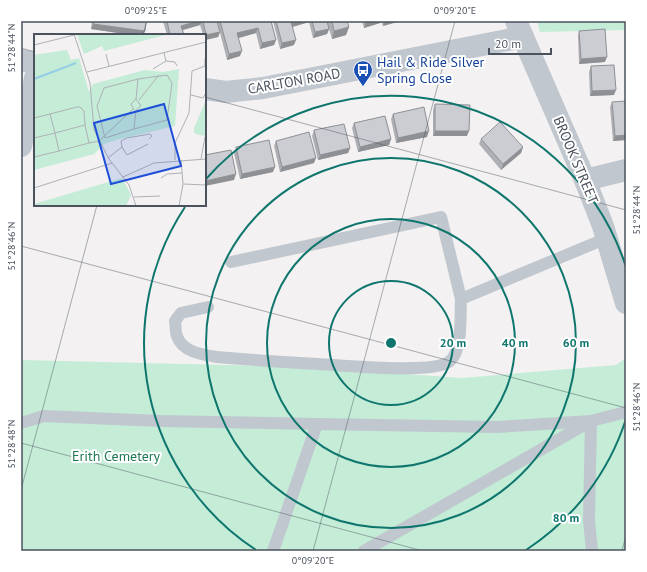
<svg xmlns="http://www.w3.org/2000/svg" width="647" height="572" font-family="'PT Sans',sans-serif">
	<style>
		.green { fill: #c4ecd7 }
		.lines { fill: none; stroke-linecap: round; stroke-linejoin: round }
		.service { stroke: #c0c7ce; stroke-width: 12 }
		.minor { stroke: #c0c7ce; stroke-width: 22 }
		.tertiary { stroke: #c0c7ce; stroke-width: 22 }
		.wall { fill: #afb0b5 }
		.shaded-wall { fill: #8e9094 }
		.building { fill: #cbcdd3; stroke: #8e9094 }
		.ticks { fill: none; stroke: #4a525d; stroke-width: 1; stroke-opacity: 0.45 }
		.ring { fill: none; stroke: #0f766e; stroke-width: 2 }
		.labels { text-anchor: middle; stroke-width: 4; stroke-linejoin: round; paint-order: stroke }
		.transit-label { font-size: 14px; fill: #164399; stroke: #fff; text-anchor: start }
		.street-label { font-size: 14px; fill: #4a525d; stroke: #fff }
		.park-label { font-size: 14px; fill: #207954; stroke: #fff }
		.inset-river { fill: none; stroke: #95cee5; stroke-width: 2 }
		.inset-road { fill: none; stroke: #afb1b6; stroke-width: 1 }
		.view { fill: #1d4ed8; fill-opacity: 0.15; stroke: #1d4ed8; stroke-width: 2 }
		.inset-edge { fill: none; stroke: #4a525d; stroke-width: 2 }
		.centre { fill: #0f766e; stroke: #fff; stroke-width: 2 }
		.ring-label { font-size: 12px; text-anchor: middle; font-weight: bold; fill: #0f766e; stroke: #fff; stroke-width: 4; stroke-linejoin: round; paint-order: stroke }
		.neatline { fill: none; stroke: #4a525d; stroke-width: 1.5 }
		.ticks-label { font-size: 10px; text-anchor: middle; fill: #4a525d }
	</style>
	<rect width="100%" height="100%" fill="#f3f1f1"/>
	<g class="green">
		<polygon points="537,21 626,21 626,30 540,32"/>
		<polygon points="626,358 626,551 21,551 21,360 306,367 462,378 616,365"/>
	</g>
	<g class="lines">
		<g class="service">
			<polyline points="231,262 441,217 461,299 607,238"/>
			<path d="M208 307 181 313 175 321C176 325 175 332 177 336 182 352 203 355 217 357 251 360 284 362 318 364 342 365 434 375 450 361 463 350 460 315 461 299"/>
			<polyline points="21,423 44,416 160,421 317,424"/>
			<polyline points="273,551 317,424 497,427 591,421 589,520 592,551"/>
			<polyline points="364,551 591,421 626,412"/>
		</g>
		<polyline class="minor" points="21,146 35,78"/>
		<g class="tertiary">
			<polyline points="516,21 585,180 603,226 626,303"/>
			<polyline points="21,60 35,63"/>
			<polyline points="205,89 226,92 263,88 523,37"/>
			<polyline points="585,180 626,170"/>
		</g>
	</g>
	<g class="wall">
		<polygon points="92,21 146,21 145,31 143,35 132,35 91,29"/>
		<polygon points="163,21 217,21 220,32 218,37 205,40 205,35 203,35 200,25 183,30 184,35 167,35"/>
		<polygon points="217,21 271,21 276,40 274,45 260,49 256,33 238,38 240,56 227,60"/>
		<polygon points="273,21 347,21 349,27 346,35 332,39 329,29 327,34 313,38 309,22 292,27 294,45 280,49"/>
		<polygon points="362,21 381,21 380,23 364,28"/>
		<polygon points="381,21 397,21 397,22 383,26"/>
		<polygon points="579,31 605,62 579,64 578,36"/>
		<polygon points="591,66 614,95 590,96 589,72"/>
		<polygon points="626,101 626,140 613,141 610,107 612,102"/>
		<polygon points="435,104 467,136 433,136 433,110"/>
		<polygon points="393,114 427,137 396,143 391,119"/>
		<polygon points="354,123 391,139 389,145 358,152 352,128"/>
		<polygon points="314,130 350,148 348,153 318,160 312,136"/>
		<polygon points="481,139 523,147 521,153 501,170 479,144"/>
		<polygon points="276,141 314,163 280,172 274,146"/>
		<polygon points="236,147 273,172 240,179 234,153"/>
		<polygon points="35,170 35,179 33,179"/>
	</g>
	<g class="shaded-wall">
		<polygon points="198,21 202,21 200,25 179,31 181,26"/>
		<polygon points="295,21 309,21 309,22 289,28 291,22"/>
		<polygon points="366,21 381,21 380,23 364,28"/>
		<polygon points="385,21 397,21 397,22 383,26"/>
		<polygon points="93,24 145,31 143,35 132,35 91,29"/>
		<polygon points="349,27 346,35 332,39 334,31"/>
		<polygon points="258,28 256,33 235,39 237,33"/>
		<polygon points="329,29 327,34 313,38 315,32"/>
		<polygon points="220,32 218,37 205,40 206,35"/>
		<polygon points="276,40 274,45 260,49 262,43"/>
		<polygon points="296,40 294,45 280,49 282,43"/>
		<polygon points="242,51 240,56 227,60 229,54"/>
		<polygon points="607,57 605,62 579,64 581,59"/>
		<polygon points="616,90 614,95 590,96 592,91"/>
		<polygon points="429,131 427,137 396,143 398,138"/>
		<polygon points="435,131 469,131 467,136 433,136"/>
		<polygon points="626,135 626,140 613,141 615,136"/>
		<polygon points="391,139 389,145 358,152 360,147"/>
		<polygon points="523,147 521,153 501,170 503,164"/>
		<polygon points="350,148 348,153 318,160 320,155"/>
		<polygon points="316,158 314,163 280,172 282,167"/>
		<polygon points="275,167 273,172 240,179 242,174"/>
		<polygon points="236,174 234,180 205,186 205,181"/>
	</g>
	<g class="building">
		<polygon points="93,21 146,21 145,31 93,24"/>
		<polygon points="167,21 198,21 181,26 184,35 170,35"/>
		<polygon points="203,21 217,21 220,32 206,35"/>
		<polygon points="220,21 271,21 276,40 262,43 258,28 237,33 242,51 229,54"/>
		<polygon points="276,21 295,21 291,22 296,40 282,43"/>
		<polygon points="312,21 327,21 329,29 315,32"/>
		<polygon points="332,21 347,21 349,27 334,31"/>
		<polygon points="605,29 607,57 581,59 579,31"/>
		<polygon points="614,65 616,90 592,91 591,66"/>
		<polygon points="626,101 626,135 615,136 612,102"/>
		<polygon points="435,104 470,105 469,131 435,131"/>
		<polygon points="424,107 429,131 398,138 393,114"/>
		<polygon points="385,116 391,139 360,147 354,123"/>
		<polygon points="500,122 523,147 503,164 481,139"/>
		<polygon points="344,124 350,148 320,155 314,130"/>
		<polygon points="309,132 316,158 282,167 276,141"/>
		<polygon points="269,140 275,167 242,174 236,147"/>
		<polygon points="231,150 236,174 205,181 205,155"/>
	</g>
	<path class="ticks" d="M143 35 147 21M21 48 35 52M205 97 626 210M21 246 626 408M21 443 423 551M21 490 97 205M313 551 455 21M622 551 626 535"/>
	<g class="ring">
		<circle cx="391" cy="343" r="62"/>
		<circle cx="391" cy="343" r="124"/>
		<circle cx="391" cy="343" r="185"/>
		<path d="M626 419A247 247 0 0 1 526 550M256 550A247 247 0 0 1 185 207M206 179A247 247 0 0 1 626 267"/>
	</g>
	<defs>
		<g id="bus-pin" transform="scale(1)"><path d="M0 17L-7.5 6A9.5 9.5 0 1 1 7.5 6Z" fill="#1a4fb4" stroke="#fff"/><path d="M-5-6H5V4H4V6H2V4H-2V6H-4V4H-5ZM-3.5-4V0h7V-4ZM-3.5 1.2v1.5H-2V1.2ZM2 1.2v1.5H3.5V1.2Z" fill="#fff"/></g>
	</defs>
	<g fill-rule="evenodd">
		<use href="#bus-pin" x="363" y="70"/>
	</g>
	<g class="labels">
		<g class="transit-label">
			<text x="377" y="67">Hail &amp; Ride Silver<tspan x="377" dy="16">Spring Close</tspan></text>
		</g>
		<g class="street-label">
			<text transform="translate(294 81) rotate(-10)" y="5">CARLTON ROAD</text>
			<text transform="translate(576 160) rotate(67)" y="5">BROOK STREET</text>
		</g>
		<g class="park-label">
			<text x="116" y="461">Erith Cemetery</text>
		</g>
	</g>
	<g transform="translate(34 34)">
		<rect width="172" height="172" fill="#f3f1f1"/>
		<path d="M43 0H135L70 17 68 12 50 20ZM33 16 37 26 45 24 55 58 59 50 111 36 129 38 145 35 141 92 86 105 70 110 60 120 0 136V21ZM172 66V102L165 101 160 99V94ZM88 144 97 161 92 172H0V170Z" fill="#c4ecd7"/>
		<path class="inset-river" d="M0 45 42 29"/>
		<path class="inset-road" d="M40 0 56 49 60 96 75 125 95 151 102 172M0 11 40 1M72 20 75 32M132 27 141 28 143 32M119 35 132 27 130 19M53 38 172 8M157 61 169 64 172 59M105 66 125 41M100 76 97 70 102 65M0 84 16 80 43 73H46L50 77 51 91 21 99 16 80M51 91 55 109 65 107 99 75M100 95 133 86 138 49 133 41 104 45 70 54 63 72 71 104 100 95 102 76 107 72 102 65 104 45M0 104 21 99 25 117 55 109M88 113 87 107 93 104 116 100 118 102 115 105M0 123 25 117M74 124 88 113 93 121 114 110M167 125 171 103M141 126V109L155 79 158 37 171 32V24M89 143 120 129 172 125M127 144 133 140 148 139M149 150 172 151M0 154 78 129M100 163 126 162M145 172 149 150 147 126"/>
		<path class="view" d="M130 70 147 132 77 150 60 89Z"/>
		<rect width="172" height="172" class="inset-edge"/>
	</g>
	<circle cx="391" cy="343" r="6" class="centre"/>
	<g class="ring-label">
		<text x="453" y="347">20 m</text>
		<text x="515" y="347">40 m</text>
		<text x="576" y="347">60 m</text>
		<text x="566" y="522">80 m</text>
	</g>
	<rect width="647" height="572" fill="none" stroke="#ffffff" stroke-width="44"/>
	<path d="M489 48v6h62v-6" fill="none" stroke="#4a525d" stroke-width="2"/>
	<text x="495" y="48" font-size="12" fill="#4a525d" stroke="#ffffff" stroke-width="3" paint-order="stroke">20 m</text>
	<rect x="22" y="22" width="603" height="528" class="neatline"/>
	<g class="ticks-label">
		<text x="146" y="14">0°09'25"E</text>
		<text x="455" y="14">0°09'20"E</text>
		<text transform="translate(11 48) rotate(-90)" y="4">51°28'44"N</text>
		<text transform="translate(636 210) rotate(-90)" y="4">51°28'44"N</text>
		<text transform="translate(11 246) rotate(-90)" y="4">51°28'46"N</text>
		<text transform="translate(636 407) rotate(-90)" y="4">51°28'46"N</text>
		<text transform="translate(11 444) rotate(-90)" y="4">51°28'48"N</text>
		<text x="313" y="564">0°09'20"E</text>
	</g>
</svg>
